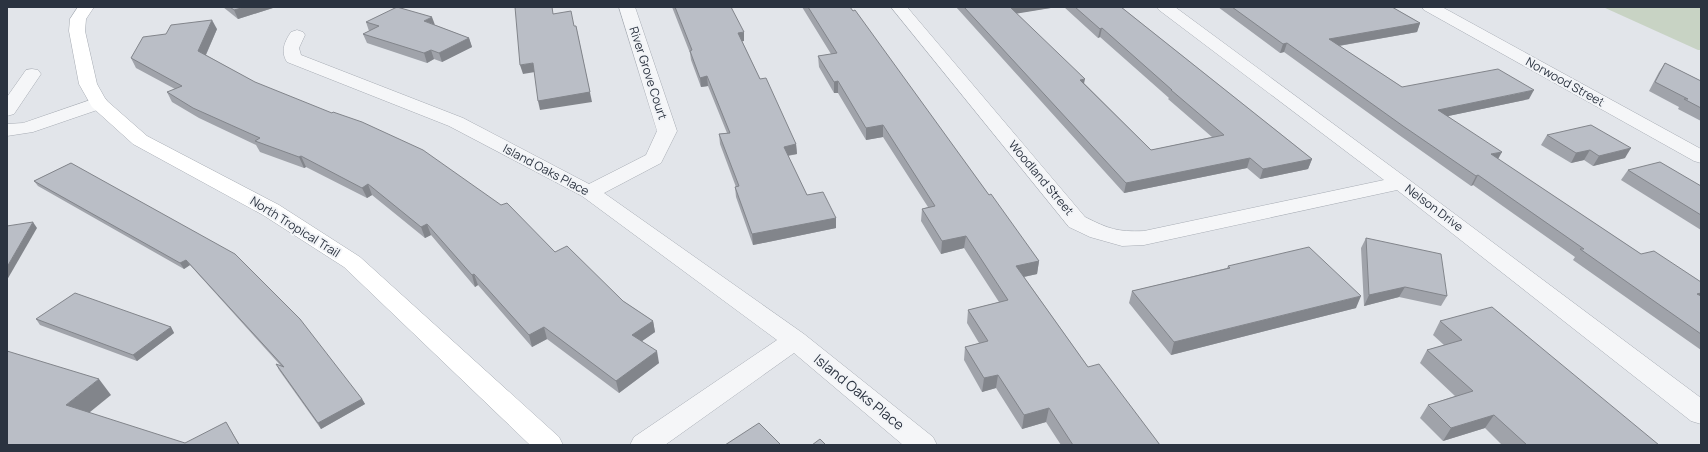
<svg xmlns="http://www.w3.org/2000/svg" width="1708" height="452" font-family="Manrope,sans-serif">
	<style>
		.green { fill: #c8d3c4 }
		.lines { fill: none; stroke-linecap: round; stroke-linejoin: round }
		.street-casing { stroke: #a7acb4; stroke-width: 1 }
		.secondary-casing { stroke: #a7acb4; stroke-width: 1 }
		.street { fill: #f5f6f8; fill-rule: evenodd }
		.secondary { fill: #fff; fill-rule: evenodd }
		.wall { fill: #a0a3aa }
		.shaded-wall { fill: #82858b }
		.building { fill: #babec6; stroke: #82858b }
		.labels { text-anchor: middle; stroke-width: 4; stroke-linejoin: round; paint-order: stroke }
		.street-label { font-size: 12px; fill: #2b3340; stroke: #f2f4f7 }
		.near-street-label { font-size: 14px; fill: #2b3340; stroke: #f2f4f7 }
	</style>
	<rect width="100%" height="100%" fill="#e2e5ea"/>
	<polygon class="green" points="1603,7 1701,7 1701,50 1698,50"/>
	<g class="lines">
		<g class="street-casing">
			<g id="street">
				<path d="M619 7H635L677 131 661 163 604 193 804 334 933 437 937 445H903L794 353 665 445H630L634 437 777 340 582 196 449 126 287 62C280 51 285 41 291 32L297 30 303 32 305 35 299 48 301 55 463 118 589 184 646 155 657 131Z"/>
				<path d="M891 7H907L1085 217C1109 229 1117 232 1144 231L1384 180 1159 10 1157 7H1175L1408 179 1701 398V424L1691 421 1397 190 1144 245 1122 246 1090 237 1069 227Z"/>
				<polygon points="1422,7 1442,7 1701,149 1701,163 1694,161 1424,10"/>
				<polygon points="32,69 38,70 41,74 14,114 7,116 7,97 26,70"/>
				<polygon points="99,97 106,99 108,103 106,107 33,132 7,136 7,124 23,123"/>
			</g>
		</g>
		<g class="secondary-casing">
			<polygon id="secondary" points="78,7 94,7 86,19 85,31 97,84 106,100 147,136 279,205 360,257 559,437 563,445 530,445 344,267 263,215 133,144 92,107 79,84 69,31 70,19"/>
		</g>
		<use href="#street" class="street"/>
		<use href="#secondary" class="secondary"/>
	</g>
	<g class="wall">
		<polygon points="223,7 276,7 238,19"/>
		<polygon points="672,7 731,7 744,41 742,41 760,79 796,144 797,154 788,156 807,195 836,218 836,228 753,245 736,197 735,187 736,187 720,144 719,134 727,133 708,86 701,87 691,60 690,53"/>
		<polygon points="802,7 850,7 989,195 1039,261 1037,274 1024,277 1088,367 1160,445 1061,445 1046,422 1022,429 996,388 982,392 964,360 965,347 979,343 967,323 968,310 999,302 964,248 941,254 921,221 922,209 928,207 883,137 866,140 838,93 834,93 819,67 818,56 831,54"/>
		<polygon points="956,7 1057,7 1016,13 1084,83 1151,150 1212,137 1168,99 1169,98 1100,37 1098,38 1064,7 1121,7 1312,159 1308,169 1260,179 1247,168 1124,193"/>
		<polygon points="1218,7 1392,7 1420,23 1417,32 1339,46 1402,87 1529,99 1448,116 1498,159 1641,254 1701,282 1701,350 1573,260 1575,257 1473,185 1471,186 1399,135 1284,52 1280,53"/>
		<polygon points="366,22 435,25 469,38 472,47 442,62 434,59 427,63 367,43 363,34 369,31"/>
		<polygon points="217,29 206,55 555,252 623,301 653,321 655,332 642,341 659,363 619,393 547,339 532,347 478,285 475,287 431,235 425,238 372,195 367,198 306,167 304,168 260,152 256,145 199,118 172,102 167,92 175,89 136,68 131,58 166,34"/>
		<polygon points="1665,63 1701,81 1701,121 1678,109 1679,107 1649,91 1659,72"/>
		<polygon points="1547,135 1625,158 1593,166 1584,160 1571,163 1541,145"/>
		<polygon points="71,163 362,399 365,404 321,429 279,370 276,364 281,366 190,265 184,269 38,186 34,181"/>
		<polygon points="1628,170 1701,186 1701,230 1621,180"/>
		<polygon points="1366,238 1447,296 1441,306 1399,297 1364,306 1361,248"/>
		<polygon points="1228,266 1356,308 1171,355 1129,303 1132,291 1227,268"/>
		<polygon points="36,319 171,327 174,333 137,361 40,325"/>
		<polygon points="1440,321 1659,445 1502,445 1485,428 1443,441 1420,418 1428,405 1455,396 1420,363 1427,350 1444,345 1433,335"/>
	</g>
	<g class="shaded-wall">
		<polygon points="245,7 276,7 238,19 234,10"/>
		<polygon points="1009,7 1057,7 1008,15"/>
		<polygon points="432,17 435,25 424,21"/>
		<polygon points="212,20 217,29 203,61 198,51"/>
		<polygon points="1420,23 1417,32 1326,48 1329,39"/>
		<polygon points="576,26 592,102 540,110 538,101"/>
		<polygon points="1102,28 1100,37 1098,38 1100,29"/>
		<polygon points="744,32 744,41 738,42 738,33"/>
		<polygon points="469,38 472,47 442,62 439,53"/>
		<polygon points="1287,43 1284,52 1280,53 1283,44"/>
		<polygon points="431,50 434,59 427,63 424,53"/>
		<polygon points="533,63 535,72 523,74 520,65"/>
		<polygon points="707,76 708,86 701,87 700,78"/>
		<polygon points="1085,79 1083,88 1080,80"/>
		<polygon points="838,81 838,93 834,93 834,82"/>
		<polygon points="1534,90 1529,99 1434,119 1438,110"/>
		<polygon points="883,125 883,137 866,140 866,128"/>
		<polygon points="796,144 797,154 784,156 784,147"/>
		<polygon points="1631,148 1625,158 1593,166 1599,156"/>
		<polygon points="1590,150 1584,160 1571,163 1576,153"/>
		<polygon points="1502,152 1497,161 1491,154"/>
		<polygon points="301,156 306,167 304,168 299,157"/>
		<polygon points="1250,158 1247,168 1124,193 1126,183"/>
		<polygon points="1312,159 1308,169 1260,179 1263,169"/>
		<polygon points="1478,175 1473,185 1471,186 1476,176"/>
		<polygon points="368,184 372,195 367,198 362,188"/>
		<polygon points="836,218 836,228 753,245 752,234"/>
		<polygon points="33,222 37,228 7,280 7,267"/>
		<polygon points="427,224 431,235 425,238 421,227"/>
		<polygon points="966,236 964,248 941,254 942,241"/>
		<polygon points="186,260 190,265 184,269 180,263"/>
		<polygon points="1039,261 1037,274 1014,279 1016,266"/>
		<polygon points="474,274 478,285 475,287 472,275"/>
		<polygon points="1405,287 1399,297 1364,306 1369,295"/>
		<polygon points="1701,293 1701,301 1697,294"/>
		<polygon points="1361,296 1356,308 1171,355 1174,342"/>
		<polygon points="653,321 655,332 635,346 632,335"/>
		<polygon points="171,327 174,333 137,361 133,355"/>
		<polygon points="544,327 547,339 532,347 529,335"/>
		<polygon points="657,351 659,363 619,393 616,381"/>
		<polygon points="998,375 996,388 982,392 984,378"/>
		<polygon points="99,379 111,395 79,421 66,405"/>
		<polygon points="362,399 365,404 321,429 318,423"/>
		<polygon points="1049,408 1046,422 1022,429 1024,415"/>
		<polygon points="1494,415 1485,428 1443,441 1451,428"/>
		<polygon points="226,422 236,439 240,445 239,445"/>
	</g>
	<g class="building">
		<polygon points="230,7 245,7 234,10"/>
		<polygon points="397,7 432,17 424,21 469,38 439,53 431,50 424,53 363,34 379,26 366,22"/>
		<polygon points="515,7 552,7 553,14 571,11 574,26 576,26 590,92 538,101 533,63 520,65"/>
		<polygon points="675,7 731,7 744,32 738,33 760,79 766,78 796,144 784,147 807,195 823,192 836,218 752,234 735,187 739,186 719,134 730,133 707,76 700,78 690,51 692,50"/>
		<polygon points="808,7 850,7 853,11 855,10 989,195 991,194 1039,261 1016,266 1088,367 1099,364 1160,445 1073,445 1049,408 1024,415 998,375 984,378 965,347 988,341 968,310 1008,300 966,236 942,241 922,209 935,206 883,125 866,128 838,81 834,82 818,56 837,53"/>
		<polygon points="964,7 1010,7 1085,79 1080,80 1151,150 1224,135 1171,90 1172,90 1102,28 1100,29 1075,7 1121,7 1312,159 1263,169 1250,158 1126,183"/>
		<polygon points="1232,7 1392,7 1420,23 1329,39 1402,87 1498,69 1534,90 1438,110 1502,152 1491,154 1641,254 1654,251 1701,282 1701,293 1697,294 1701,296 1701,334 1580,249 1584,249 1478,175 1476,176 1403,126 1287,43 1283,44"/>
		<polygon points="212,20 198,51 255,82 332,113 333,112 362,122 423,150 501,205 507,203 555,252 567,246 623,301 653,321 632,335 657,351 616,381 544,327 529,335 474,274 472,275 427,224 421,227 368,184 362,188 301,156 299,157 255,141 260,138 193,108 167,92 182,86 131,58 143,37 166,34 171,25"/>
		<polygon points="1665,63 1701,81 1701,108 1684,99 1688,99 1655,82"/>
		<polygon points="1591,125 1631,148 1599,156 1590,150 1576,153 1547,135"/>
		<polygon points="1660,162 1701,186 1701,215 1628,170"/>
		<polygon points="71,163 235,254 300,319 362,399 318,423 276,364 284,367 186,260 180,263 34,181"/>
		<polygon points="33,222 7,267 7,226"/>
		<polygon points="1366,238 1441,254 1447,296 1405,287 1369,295"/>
		<polygon points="1309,247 1361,296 1174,342 1132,291 1230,268 1228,266"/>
		<polygon points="75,293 171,327 133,355 36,319"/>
		<polygon points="1492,307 1659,445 1527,445 1494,415 1451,428 1428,405 1473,391 1427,350 1462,340 1440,321"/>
		<polygon points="7,351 99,379 66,405 185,443 226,422 239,445 7,445"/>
		<polygon points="759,423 781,445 725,445"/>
		<polygon points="820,439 826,445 812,445"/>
	</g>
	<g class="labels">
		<g class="street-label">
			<text transform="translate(648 73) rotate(72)" y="4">River Grove Court</text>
			<text transform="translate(1565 82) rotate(29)" y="4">Norwood Street</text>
			<text transform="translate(546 170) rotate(28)" y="4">Island Oaks Place</text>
			<text transform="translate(1041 178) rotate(50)" y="4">Woodland Street</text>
			<text transform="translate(1434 208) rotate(37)" y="4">Nelson Drive</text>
			<text transform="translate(295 227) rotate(32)" y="4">North Tropical Trail</text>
		</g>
		<g class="near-street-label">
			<text transform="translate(859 392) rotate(39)" y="5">Island Oaks Place</text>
		</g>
	</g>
	<rect width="1708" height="452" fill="none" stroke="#2b3340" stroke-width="16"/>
</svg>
